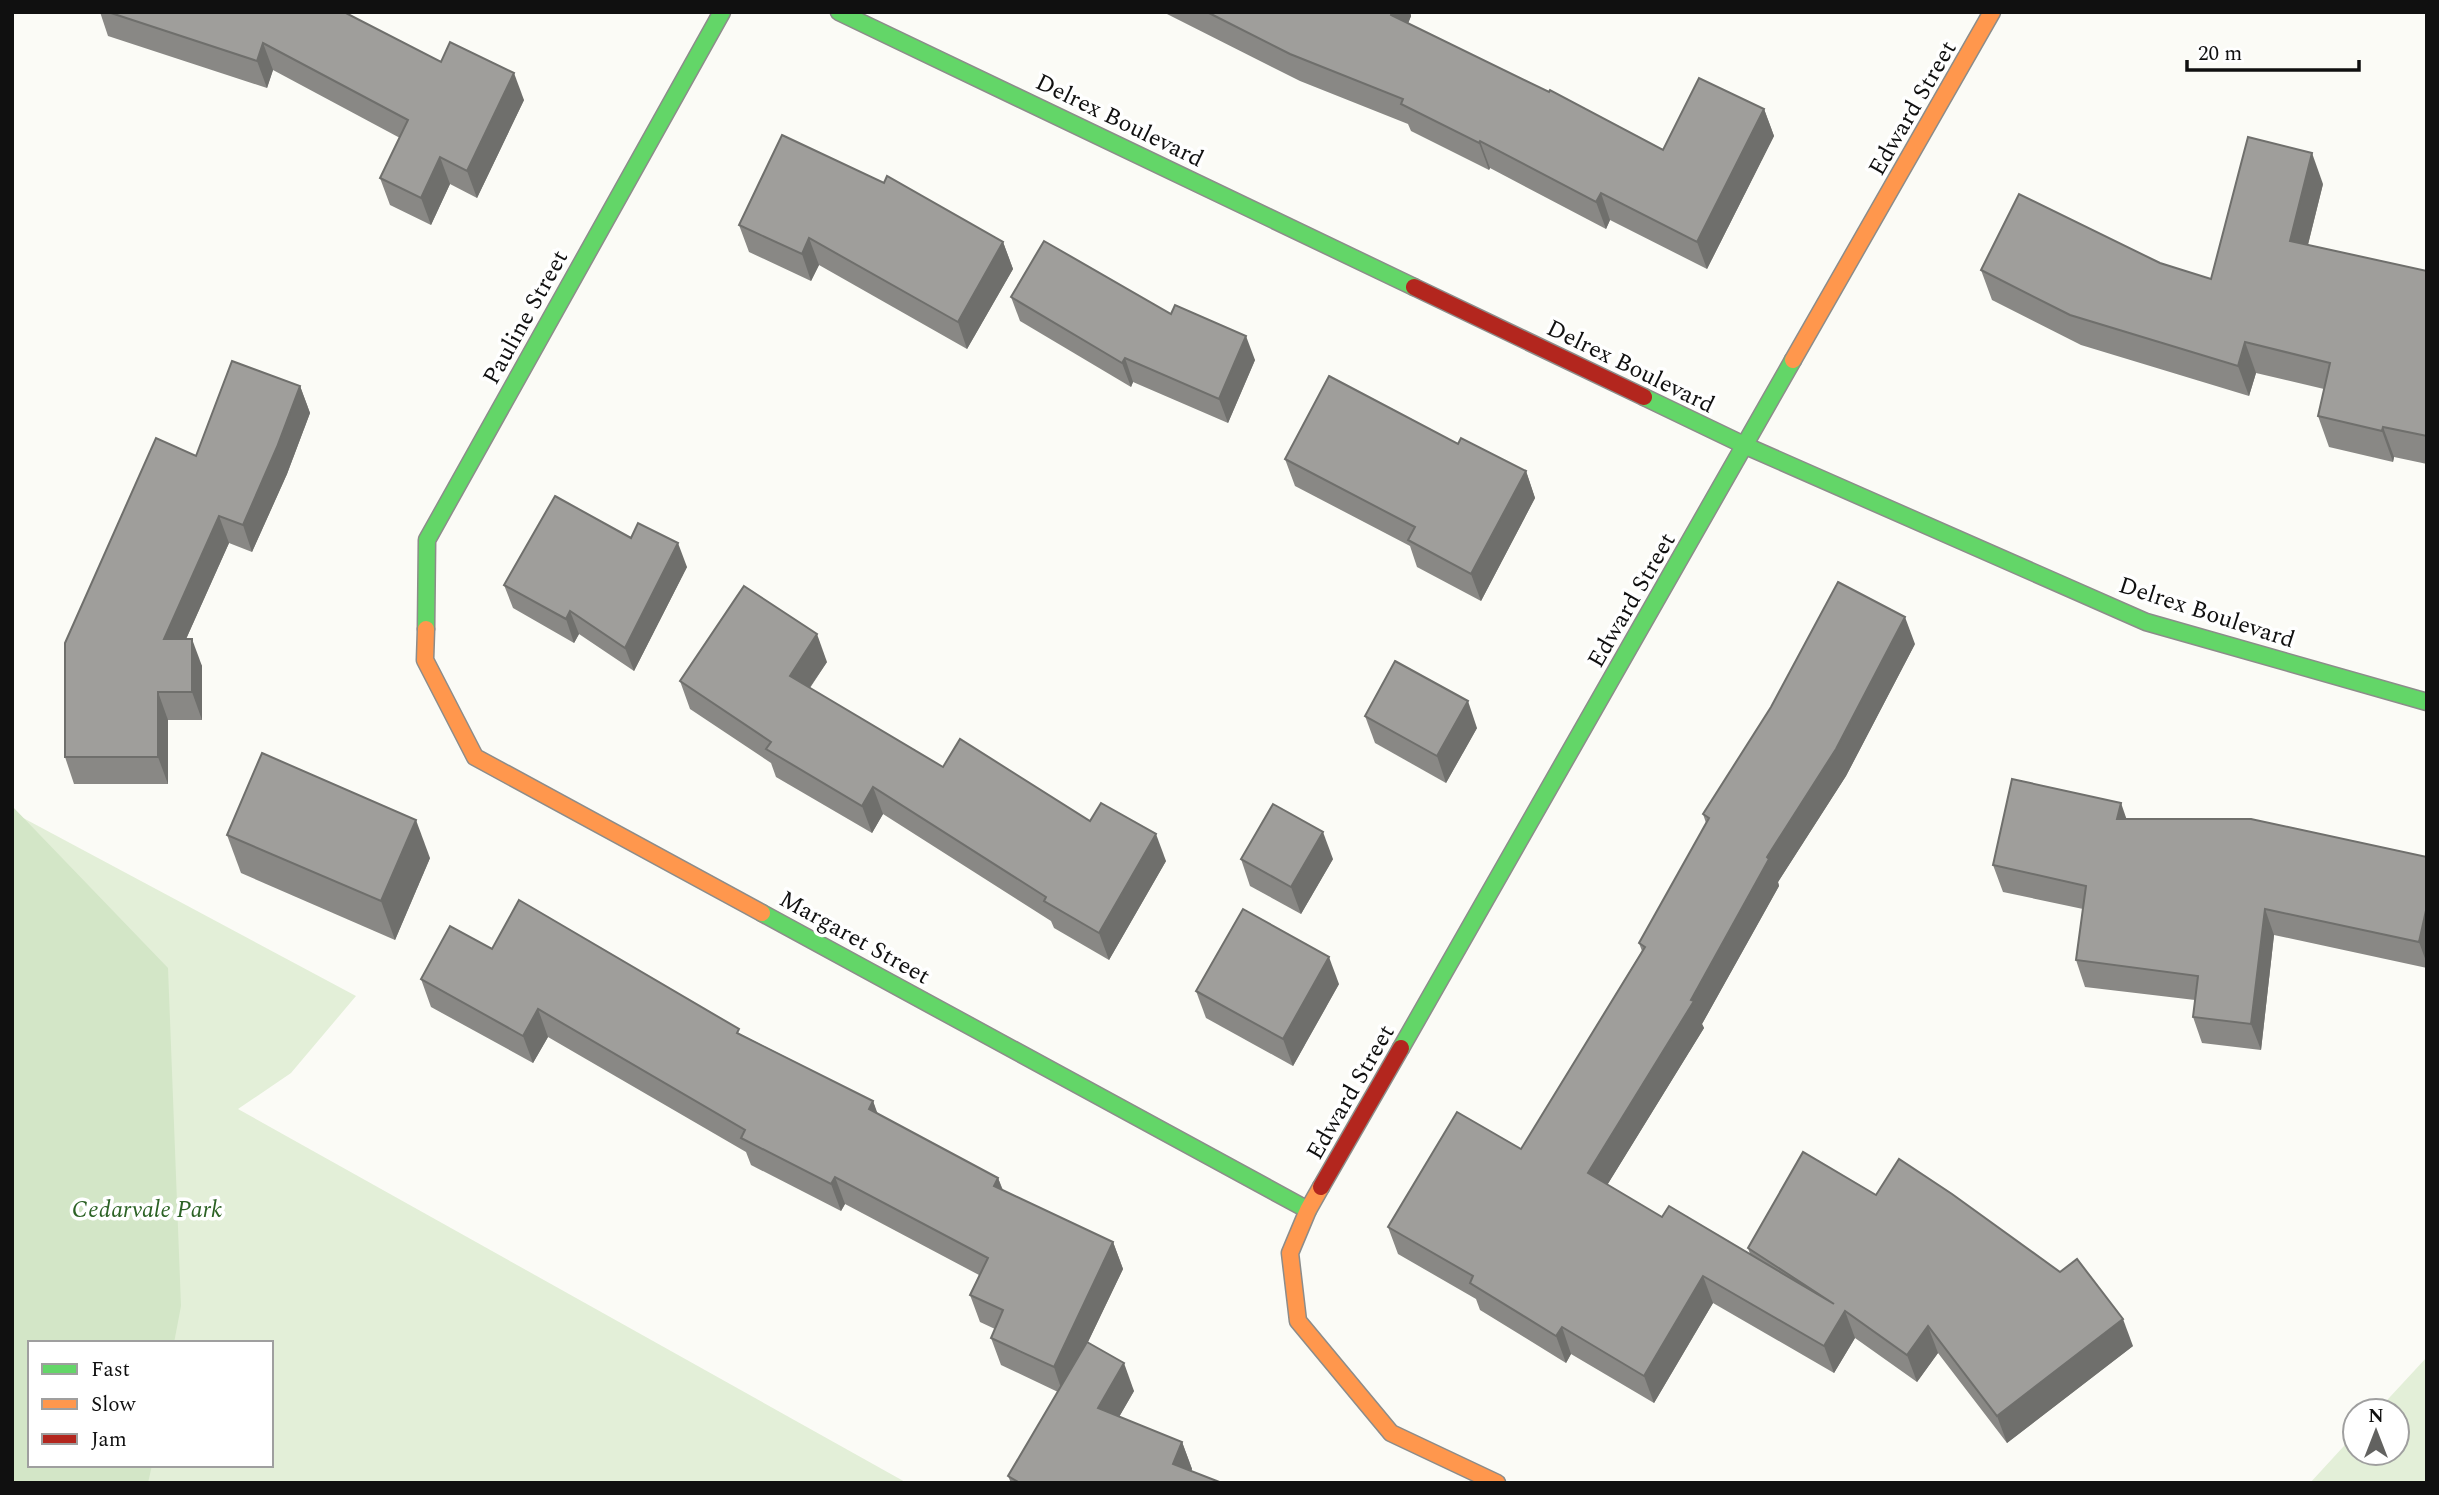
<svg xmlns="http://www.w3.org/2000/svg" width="2439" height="1495" font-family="Spectral,serif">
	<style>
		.green { fill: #e3efd8; fill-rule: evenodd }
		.forest { fill: #d3e6c7 }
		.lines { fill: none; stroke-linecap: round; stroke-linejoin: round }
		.fast-casing { stroke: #8c8c8a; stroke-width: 19 }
		.slow-casing { stroke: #8c8c8a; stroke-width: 19 }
		.jam-casing { stroke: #8c8c8a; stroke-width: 19 }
		.fast { stroke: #63d668; stroke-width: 16 }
		.slow { stroke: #ff974d; stroke-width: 16 }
		.jam { stroke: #b3261e; stroke-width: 16 }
		.wall { fill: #898885 }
		.shaded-wall { fill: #6f6f6c }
		.building { fill: #9f9e9b; stroke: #6f6f6c; stroke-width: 2 }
		.labels { text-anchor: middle; stroke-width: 7; stroke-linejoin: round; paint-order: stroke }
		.street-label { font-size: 24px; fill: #101010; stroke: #fff }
		.park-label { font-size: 24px; font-style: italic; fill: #2c6225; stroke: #fff }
	</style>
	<rect width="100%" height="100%" fill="#fbfbf6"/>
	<g class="green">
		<path d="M12 812 356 996 291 1073 238 1109 907 1483H12ZM30 1343H271V1465H30Z"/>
		<polygon points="2427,1357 2427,1483 2310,1483 2355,1434 2355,1453 2397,1453 2397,1411 2377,1411"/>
	</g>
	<polygon class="forest" points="12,806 168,968 181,1306 174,1343 30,1343 30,1465 152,1465 148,1483 12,1483"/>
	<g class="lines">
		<g class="fast-casing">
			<g id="fast">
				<polyline points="839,12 1414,287"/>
				<polyline points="1644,397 1746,446 2146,622 2427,702"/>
				<polyline points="426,629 427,540 722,12"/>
				<polyline points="762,913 1308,1210"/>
				<polyline points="1401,1048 1793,360"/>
			</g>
		</g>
		<g class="slow-casing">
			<g id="slow">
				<polyline points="1793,360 1992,12"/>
				<polyline points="426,629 425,660 475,757 762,913"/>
				<polyline points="1321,1187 1308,1210 1290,1253 1298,1321 1391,1433 1497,1483"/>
			</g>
		</g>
		<g class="jam-casing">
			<g id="jam">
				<polyline points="1414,287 1644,397"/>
				<polyline points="1321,1187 1401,1048"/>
			</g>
		</g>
		<use href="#fast" class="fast"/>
		<use href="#slow" class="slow"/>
		<use href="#jam" class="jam"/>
	</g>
	<g class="wall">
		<polygon points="100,12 344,12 441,62 524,100 477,198 450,184 431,225 390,205 380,178 400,138 273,70 267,88 108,36"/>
		<polygon points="1163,12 1410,12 1411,16 1408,23 1663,150 1764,109 1774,136 1707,269 1610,220 1606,229 1490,168 1489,170 1411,131 1408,124 1300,81"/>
		<polygon points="2323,184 2308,245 2427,271 2427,464 2394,457 2393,462 2329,447 2318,416 2324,389 2256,373 2249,396 2081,345 1992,300 1981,270 2160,263 2211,279"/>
		<polygon points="739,225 1003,242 1013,269 967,349 819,265 811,281 749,252"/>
		<polygon points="1011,297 1171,314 1255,360 1228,423 1133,382 1131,387 1020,321"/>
		<polygon points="300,386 310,413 287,474 252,552 229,543 186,639 202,666 202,720 168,720 168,784 74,784 65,757 196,456"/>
		<polygon points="1458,444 1526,471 1535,498 1481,601 1417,567 1410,546 1295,486 1285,459"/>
		<polygon points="631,538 687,567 634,671 579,634 574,643 513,608 504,585"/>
		<polygon points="1915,644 1846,776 1778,882 1779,886 1702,1024 1704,1028 1607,1185 1662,1217 1750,1254 1748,1248 2133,1346 2007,1443 1938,1353 1917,1382 1855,1338 1834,1373 1713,1303 1654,1403 1571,1354 1566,1363 1480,1310 1476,1299 1398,1254 1388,1227 1521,1149 1642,951 1639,943 1706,823 1703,814"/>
		<polygon points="827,662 810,688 943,767 1090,821 1166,861 1109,960 1054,928 1051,921 883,814 872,833 776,777 771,763 690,709 680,681"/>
		<polygon points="1365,716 1477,728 1446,783 1375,743"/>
		<polygon points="2127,819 2427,857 2427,968 2274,935 2261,1050 2202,1043 2193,1017 2195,1000 2085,987 2076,960 2083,909 2003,892 1993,865"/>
		<polygon points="227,835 430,858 395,940 241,873"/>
		<polygon points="1241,859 1333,859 1301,914 1250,886"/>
		<polygon points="492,949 742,1035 873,1101 877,1114 998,1178 1003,1190 1113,1242 1123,1269 1088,1342 1134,1391 1119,1417 1182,1442 1192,1469 1191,1471 1222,1483 1011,1483 1008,1476 1058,1392 1001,1365 991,1338 995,1329 980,1322 970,1295 979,1275 845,1204 841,1211 751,1165 746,1152 548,1037 533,1063 431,1007 421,979"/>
		<polygon points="1339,984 1293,1066 1206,1018 1196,991"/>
	</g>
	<g class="shaded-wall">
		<polygon points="1392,12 1410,12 1411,16 1401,42 1391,15"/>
		<polygon points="263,43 273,70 267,88 257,61"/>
		<polygon points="514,73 524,100 477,198 467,171"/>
		<polygon points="1764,109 1774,136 1707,269 1697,242"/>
		<polygon points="1480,141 1490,168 1489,170 1479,143"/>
		<polygon points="2312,153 2323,184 2301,272 2290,241"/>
		<polygon points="440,157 450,184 431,225 421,198"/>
		<polygon points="1601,193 1610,220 1606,229 1596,202"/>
		<polygon points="809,238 819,265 811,281 802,254"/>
		<polygon points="1003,242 1013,269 967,349 958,322"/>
		<polygon points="1246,336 1255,360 1228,423 1219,399"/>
		<polygon points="2245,342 2256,373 2249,396 2238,366"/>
		<polygon points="1125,358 1133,382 1131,387 1122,363"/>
		<polygon points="300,386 310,413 287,474 252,552 243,525"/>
		<polygon points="2383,427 2394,457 2393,462 2382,431"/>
		<polygon points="1526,471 1535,498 1481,601 1471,574"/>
		<polygon points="219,516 229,543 174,666 164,639"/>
		<polygon points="678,543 687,567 634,671 625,648"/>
		<polygon points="570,611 579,634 574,643 566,619"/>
		<polygon points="1905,617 1915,644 1846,776 1778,882 1779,886 1702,1024 1704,1028 1598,1200 1588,1173 1691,1000 1767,857"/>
		<polygon points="817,634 827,662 799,703 790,676"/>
		<polygon points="192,639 202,666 202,720 192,692"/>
		<polygon points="158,692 168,720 168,784 158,757"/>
		<polygon points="1468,701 1477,728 1446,783 1437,756"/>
		<polygon points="873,787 883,814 872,833 862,806"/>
		<polygon points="2121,803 2130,829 2117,819"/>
		<polygon points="416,820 430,858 395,940 381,901"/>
		<polygon points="1323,832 1333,859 1301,914 1291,887"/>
		<polygon points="1156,834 1166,861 1109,960 1099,933"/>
		<polygon points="2427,906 2427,964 2419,942"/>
		<polygon points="2265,909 2274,935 2261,1050 2251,1024"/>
		<polygon points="1329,957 1339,984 1293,1066 1283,1039"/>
		<polygon points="538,1009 548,1037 533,1063 523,1036"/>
		<polygon points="873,1101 883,1128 869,1109"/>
		<polygon points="835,1177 845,1204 841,1211 831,1184"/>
		<polygon points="998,1178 1008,1205 994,1186"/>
		<polygon points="1113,1242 1123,1269 1063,1394 1054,1367"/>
		<polygon points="1703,1276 1713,1303 1654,1403 1644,1376"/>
		<polygon points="1845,1311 1855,1338 1834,1373 1824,1346"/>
		<polygon points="2123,1319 2133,1346 2007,1443 1997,1416"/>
		<polygon points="1928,1326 1938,1353 1917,1382 1907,1355"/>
		<polygon points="1562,1327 1571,1354 1566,1363 1556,1336"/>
		<polygon points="1124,1363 1134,1391 1108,1436 1098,1408"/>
		<polygon points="1182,1442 1192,1469 1186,1483 1173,1464"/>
	</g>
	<g class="building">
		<polygon points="108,12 344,12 441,62 450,42 514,73 467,171 440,157 421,198 380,178 408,120 263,43 257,61"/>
		<polygon points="1207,12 1392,12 1391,15 1549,92 1550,90 1663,150 1699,78 1764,109 1697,242 1601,193 1596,202 1480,141 1479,143 1401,104 1403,99 1290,54"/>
		<polygon points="782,135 884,183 887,176 1003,242 958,322 809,238 802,254 739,225"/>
		<polygon points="2248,137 2312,153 2290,241 2427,271 2427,436 2383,427 2382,431 2318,416 2330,363 2245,342 2238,366 2070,315 1981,270 2019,194 2160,263 2211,279"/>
		<polygon points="1044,241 1171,314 1175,305 1246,336 1219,399 1125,358 1122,363 1011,297"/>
		<polygon points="232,361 300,386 277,447 243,525 219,516 164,639 192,639 192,692 158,692 158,757 65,757 65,643 156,438 196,456"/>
		<polygon points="1329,376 1458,444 1461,438 1526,471 1471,574 1408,540 1415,527 1285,459"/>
		<polygon points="555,496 631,538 638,523 678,543 625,648 570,611 566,619 504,585"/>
		<polygon points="1838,582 1905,617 1836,749 1767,857 1769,859 1691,1000 1694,1001 1588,1173 1662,1217 1669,1206 1834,1304 1748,1248 1803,1152 1876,1195 1899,1159 1952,1194 2060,1272 2077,1259 2123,1319 1997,1416 1928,1326 1907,1355 1845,1311 1824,1346 1703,1276 1644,1376 1562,1327 1556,1336 1470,1283 1473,1276 1388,1227 1457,1112 1521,1149 1645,947 1639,943 1709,818 1703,814 1771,707"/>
		<polygon points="744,586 817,634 790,676 943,767 960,739 1090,821 1101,803 1156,834 1099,933 1044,901 1046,897 873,787 862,806 766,749 771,742 680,681"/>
		<polygon points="1395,661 1468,701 1437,756 1365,716"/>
		<polygon points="262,753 416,820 381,901 227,835"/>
		<polygon points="2012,779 2121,803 2117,819 2251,819 2427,857 2427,906 2419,942 2265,909 2251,1024 2193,1017 2198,976 2076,960 2086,886 1993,865"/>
		<polygon points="1273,804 1323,832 1291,887 1241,859"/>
		<polygon points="519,900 739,1029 737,1033 873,1101 869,1109 998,1178 994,1186 1113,1242 1054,1367 991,1338 1003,1310 970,1295 988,1258 835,1177 831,1184 741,1138 745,1130 538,1009 523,1036 421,979 450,926 492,949"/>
		<polygon points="1243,909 1329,957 1283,1039 1196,991"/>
		<polygon points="1087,1342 1124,1363 1098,1408 1182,1442 1173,1464 1222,1483 1020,1483 1008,1476"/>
	</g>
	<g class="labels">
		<g class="street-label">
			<text transform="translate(1912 108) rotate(-60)" y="8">Edward Street</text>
			<text transform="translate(1120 120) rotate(26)" y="8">Delrex Boulevard</text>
			<text transform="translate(525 317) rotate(-61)" y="8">Pauline Street</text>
			<text transform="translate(1631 366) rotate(26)" y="8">Delrex Boulevard</text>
			<text transform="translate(1631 600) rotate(-60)" y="8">Edward Street</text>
			<text transform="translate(2207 612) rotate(18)" y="8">Delrex Boulevard</text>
			<text transform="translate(855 937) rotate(29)" y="8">Margaret Street</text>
			<text transform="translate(1350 1092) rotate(-60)" y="8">Edward Street</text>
		</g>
		<g class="park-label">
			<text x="147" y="1217">Cedarvale Park</text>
		</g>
	</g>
	<rect width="2439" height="1495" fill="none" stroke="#101010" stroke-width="28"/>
	<rect x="28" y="1341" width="245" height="126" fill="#ffffff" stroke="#9f9f9f" stroke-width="2"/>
	<rect x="42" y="1364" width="35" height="10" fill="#63d668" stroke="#9f9f9f" stroke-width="2"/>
	<text x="91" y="1376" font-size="21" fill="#101010">Fast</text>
	<rect x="42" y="1399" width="35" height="10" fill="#ff974d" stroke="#9f9f9f" stroke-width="2"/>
	<text x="91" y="1411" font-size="21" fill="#101010">Slow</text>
	<rect x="42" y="1434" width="35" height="10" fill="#b3261e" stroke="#9f9f9f" stroke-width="2"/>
	<text x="91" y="1446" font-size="21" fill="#101010">Jam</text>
	<g transform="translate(2376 1432)"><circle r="33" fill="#ffffff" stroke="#9f9f9f" stroke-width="2"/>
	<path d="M0-5L12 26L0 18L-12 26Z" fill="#626260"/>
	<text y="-10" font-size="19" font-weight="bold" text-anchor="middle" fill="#101010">N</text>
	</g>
	<path d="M2187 60v10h172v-10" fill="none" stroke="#101010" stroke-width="3.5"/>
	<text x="2198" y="60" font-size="21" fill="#101010" stroke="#ffffff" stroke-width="5" paint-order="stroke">20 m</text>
</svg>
